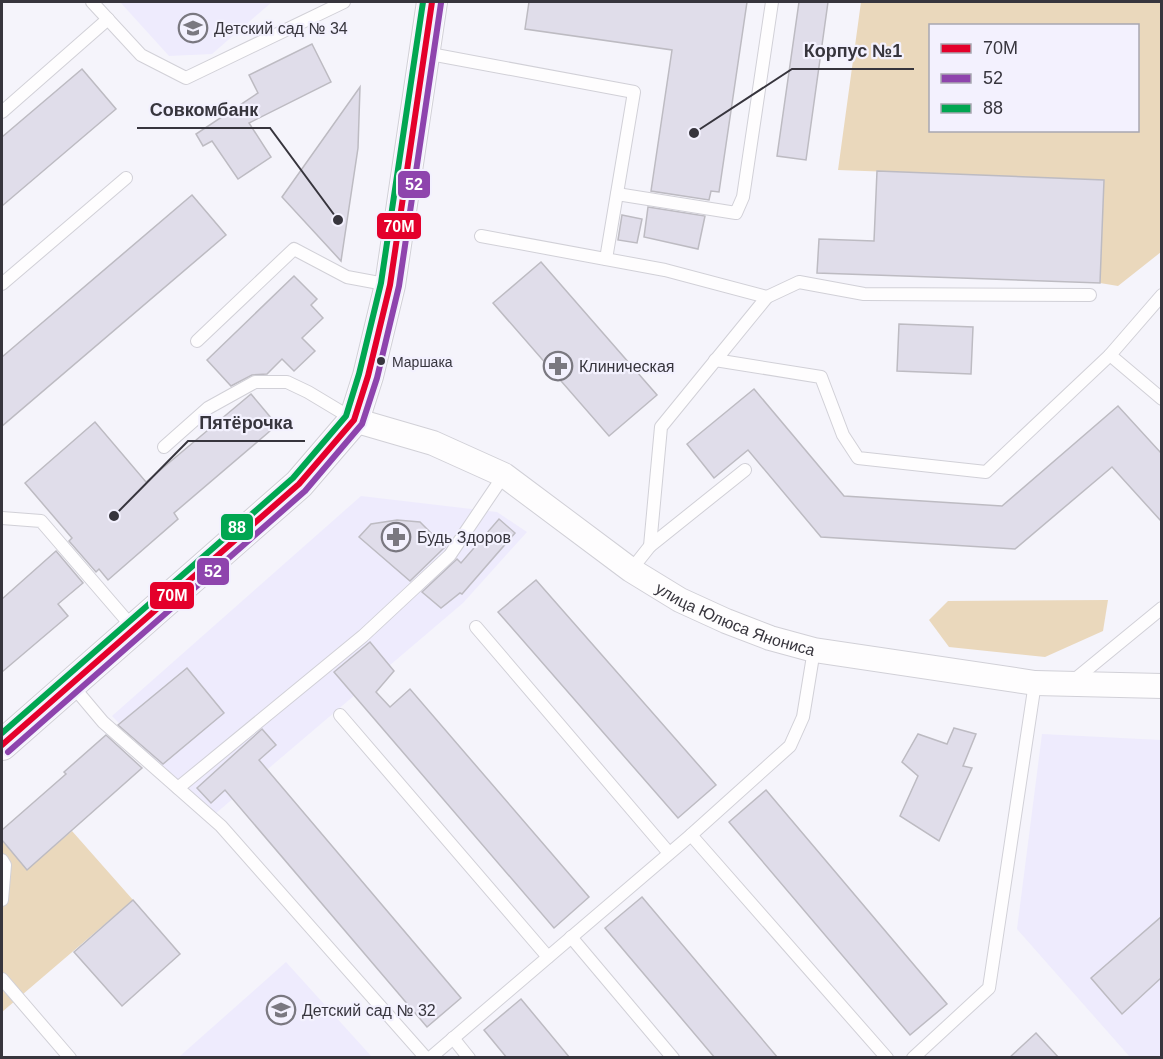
<svg xmlns="http://www.w3.org/2000/svg" width="1163" height="1059" font-family="Arial,sans-serif">
	<style>
		.built { fill: #eeebfd }
		.green { fill: #ead8bc; fill-rule: evenodd }
		.building { fill: #e0ddea; stroke: #bdbbc2; stroke-width: 1.5 }
		.lines { fill: none; stroke-linecap: round; stroke-linejoin: round }
		.service-casing { stroke: #d1d0d7; stroke-width: 14 }
		.minor-casing { stroke: #d1d0d7; stroke-width: 26 }
		.tertiary-casing { stroke: #d1d0d7; stroke-width: 32 }
		.service { stroke: #fefdfe; stroke-width: 12 }
		.minor { stroke: #fefdfe; stroke-width: 24 }
		.tertiary { stroke: #fefdfe; stroke-width: 30 }
		.bus-1-casing { stroke: #f3f1fe; stroke-width: 10 }
		.bus-2-casing { stroke: #f3f1fe; stroke-width: 10 }
		.bus-3-casing { stroke: #f3f1fe; stroke-width: 10 }
		.bus-1 { stroke: #e4002b; stroke-width: 6 }
		.bus-2 { stroke: #8e44ad; stroke-width: 6 }
		.bus-3 { stroke: #00a651; stroke-width: 6 }
		.bus-dot { fill: #37353d; stroke: #f3f1fe; stroke-width: 2 }
		.labels { text-anchor: middle; stroke-width: 4.5; stroke-linejoin: round; paint-order: stroke }
		.bus-label { font-size: 14px; fill: #37353d; stroke: #f3f1fe; text-anchor: start }
		.poi-label { font-size: 16px; fill: #37353d; stroke: #f3f1fe; text-anchor: start }
		.street-label { font-size: 16px; fill: #37353d; stroke: #f3f1fe }
		.leader { fill: none; stroke: #37353d; stroke-width: 2 }
		.callout-dot { fill: #37353d; stroke: #f3f1fe; stroke-width: 2 }
		.callout-label { font-size: 18px; text-anchor: middle; font-weight: bold; fill: #37353d; stroke: #f3f1fe; stroke-width: 4.5; stroke-linejoin: round; paint-order: stroke }
		.line-badge { stroke: #f3f1fe; stroke-width: 2 }
		.badge-label { font-size: 16px; text-anchor: middle; font-weight: bold; fill: #fff }
	</style>
	<rect width="100%" height="100%" fill="#f5f4fb"/>
	<g class="built">
		<polygon points="120,2 272,2 212,54 169,56"/>
		<polygon points="361,496 497,512 527,532 463,603 215,814 152,758 112,716"/>
		<polygon points="1042,734 1161,740 1161,1057 1130,1057 1017,929"/>
		<polygon points="286,962 372,1057 179,1057"/>
	</g>
	<g class="green">
		<path d="M861 2H1161V252L1118 286 1100 283 1104 180 838 170ZM930 26H1138V130H930Z"/>
		<polygon points="1108,600 1103,631 1045,657 949,647 929,620 948,601"/>
		<polygon points="72,831 133,900 2,1012 2,840 27,869"/>
	</g>
	<g class="building">
		<polygon points="529,2 747,2 719,192 711,191 709,200 651,191 672,50 525,29"/>
		<polygon points="799,2 828,2 806,160 777,156"/>
		<polygon points="312,44 331,82 249,123 271,157 238,179 212,141 203,146 196,134 258,93 249,75"/>
		<polygon points="82,69 116,109 2,206 2,137"/>
		<polygon points="360,87 358,148 341,261 282,197"/>
		<polygon points="877,171 1104,180 1100,283 817,273 819,239 874,241"/>
		<polygon points="192,195 226,235 2,426 2,357"/>
		<polygon points="648,207 705,216 698,249 644,237"/>
		<polygon points="622,215 642,219 637,243 618,240"/>
		<polygon points="541,262 657,395 609,436 493,303"/>
		<polygon points="294,276 317,299 311,305 323,318 302,338 315,351 294,371 282,359 267,374 252,375 231,386 207,360"/>
		<polygon points="899,324 973,327 971,374 897,371"/>
		<polygon points="754,389 844,496 1002,506 1118,406 1161,453 1161,521 1112,467 1015,549 821,537 748,450 714,478 687,444"/>
		<polygon points="251,394 277,425 174,513 178,519 108,580 99,569 96,572 69,541 72,538 25,483 95,422 146,482"/>
		<polygon points="499,519 515,533 462,594 460,593 441,608 422,592 457,559 461,563"/>
		<polygon points="397,520 420,522 445,547 410,581 359,537 371,524"/>
		<polygon points="56,551 83,583 58,604 68,616 2,672 2,599"/>
		<polygon points="536,580 716,785 678,818 498,612"/>
		<polygon points="370,642 394,671 376,692 390,707 410,689 589,897 554,928 334,672"/>
		<polygon points="187,668 224,713 163,764 118,725"/>
		<polygon points="954,728 976,734 963,766 972,768 939,841 900,816 918,776 902,762 918,734 947,744"/>
		<polygon points="262,729 276,745 259,760 461,998 427,1027 225,790 211,803 197,788"/>
		<polygon points="106,735 142,768 27,870 2,840 2,830 66,774 64,772"/>
		<polygon points="766,790 947,1004 910,1035 729,822"/>
		<polygon points="642,897 778,1058 715,1058 605,928"/>
		<polygon points="133,900 180,954 122,1006 74,952"/>
		<polygon points="1161,917 1161,978 1122,1014 1091,978"/>
		<polygon points="521,999 570,1058 507,1058 484,1030"/>
		<polygon points="1036,1033 1059,1058 1009,1058"/>
	</g>
	<g class="lines">
		<g class="service-casing">
			<g id="service">
				<polyline points="92,2 141,55 186,78 344,2"/>
				<polyline points="425,53 634,92 606,259"/>
				<polyline points="2,112 108,19"/>
				<polyline points="617,194 736,213 743,197 772,2"/>
				<polyline points="481,236 665,270 767,297 661,427 650,546 631,570"/>
				<polyline points="2,284 126,178"/>
				<polyline points="767,297 799,282 864,294 1090,295"/>
				<polyline points="197,341 294,249 347,277 390,285"/>
				<polyline points="1110,355 1162,399"/>
				<polyline points="715,360 821,377 843,435 858,458 986,472 1110,355 1162,295"/>
				<polyline points="164,447 208,408 255,382 287,382 308,392 353,419"/>
				<polyline points="2,518 41,521 134,629"/>
				<polyline points="650,546 745,470"/>
				<polyline points="476,627 669,853"/>
				<polyline points="1073,681 1162,608"/>
				<polyline points="71,684 103,722 221,826 426,1058"/>
				<polyline points="340,715 548,957"/>
				<polyline points="178,788 363,636 450,555 504,475"/>
				<polyline points="691,835 887,1058"/>
				<polyline points="2,860 5,865 2,900"/>
				<polyline points="571,937 673,1058"/>
				<polyline points="2,979 70,1058"/>
				<polyline points="453,1038 469,1058"/>
				<polyline points="430,1058 691,835 790,746 803,717 814,650"/>
				<polyline points="913,1058 989,988 1035,683"/>
			</g>
		</g>
		<g class="minor-casing">
			<g id="minor">
				<path id="s1" d="M354 420 433 443 504 475 631 570 680 600 726 621 770 638 814 650 1035 683 1162 686"/>
			</g>
		</g>
		<g class="tertiary-casing">
			<polyline id="tertiary" points="2,745 299,484 354,420 368,376 390,285 432,2"/>
		</g>
		<use href="#service" class="service"/>
		<use href="#minor" class="minor"/>
		<use href="#tertiary" class="tertiary"/>
		<g class="bus-1-casing">
			<polyline id="bus-1" points="2,745 299,484 354,420 368,376 390,285 432,2"/>
		</g>
		<g class="bus-2-casing">
			<polyline id="bus-2" points="8,752 305,491 362,424 377,378 399,286 441,3"/>
		</g>
		<g class="bus-3-casing">
			<polyline id="bus-3" points="2,733 293,478 346,416 359,374 381,283 423,2"/>
		</g>
		<use href="#bus-1" class="bus-1"/>
		<use href="#bus-2" class="bus-2"/>
		<use href="#bus-3" class="bus-3"/>
	</g>
	<defs>
		<g id="school-ring" transform="scale(1.5)"><circle r="9.5" fill="#f3f1fe" stroke="#7a7880" stroke-width="1.5"/><path d="M0-5L7-2L0 1L-7-2ZM-4 1L0 2.5L4 1V4Q0 6-4 4Z" fill="#7a7880"/></g>
		<g id="pharmacy-ring" transform="scale(1.5)"><circle r="9.5" fill="#f3f1fe" stroke="#7a7880" stroke-width="1.5"/><path d="M-2-6h4v4h4v4h-4v4h-4v-4h-4v-4h4Z" fill="#7a7880"/></g>
	</defs>
	<g fill-rule="evenodd">
		<use href="#school-ring" x="193" y="28"/>
		<use href="#pharmacy-ring" x="558" y="366"/>
		<use href="#pharmacy-ring" x="396" y="537"/>
		<use href="#school-ring" x="281" y="1010"/>
	</g>
	<circle class="bus-dot" cx="381" cy="361" r="5"/>
	<g class="labels">
		<g class="bus-label">
			<text x="392" y="367">Маршака</text>
		</g>
		<g class="poi-label">
			<text x="214" y="34">Детский сад № 34</text>
			<text x="579" y="372">Клиническая</text>
			<text x="417" y="543">Будь Здоров</text>
			<text x="302" y="1016">Детский сад № 32</text>
		</g>
		<g class="street-label">
			<text dy="6" stroke="none"><textPath href="#s1" startOffset="435">улица Юлюса Янониса</textPath></text>
		</g>
	</g>
	<path class="leader" d="M694 133L792 69H914M338 220L270 128H137M114 516L188 441H305"/>
	<g class="callout-dot">
		<circle cx="694" cy="133" r="6"/>
		<circle cx="338" cy="220" r="6"/>
		<circle cx="114" cy="516" r="6"/>
	</g>
	<g class="callout-label">
		<text x="853" y="57">Корпус №1</text>
		<text x="204" y="116">Совкомбанк</text>
		<text x="246" y="429">Пятёрочка</text>
	</g>
	<g class="line-badge">
		<rect x="397" y="170" width="34" height="29" rx="6" fill="#8e44ad"/>
		<rect x="376" y="212" width="46" height="28" rx="6" fill="#e4002b"/>
		<rect x="220" y="513" width="34" height="28" rx="6" fill="#00a651"/>
		<rect x="196" y="557" width="34" height="29" rx="6" fill="#8e44ad"/>
		<rect x="149" y="581" width="46" height="29" rx="6" fill="#e4002b"/>
	</g>
	<g class="badge-label">
		<text x="414" y="190">52</text>
		<text x="399" y="232">70М</text>
		<text x="237" y="533">88</text>
		<text x="213" y="577">52</text>
		<text x="172" y="601">70М</text>
	</g>
	<rect width="1163" height="1059" fill="none" stroke="#37353d" stroke-width="6"/>
	<rect x="929" y="24" width="210" height="108" fill="#f3f1fe" stroke="#a8a6b1" stroke-width="1.5"/>
	<rect x="941" y="44" width="30" height="9" fill="#e4002b" stroke="#a8a6b1" stroke-width="1.5"/>
	<text x="983" y="54" font-size="18" fill="#37353d">70М</text>
	<rect x="941" y="74" width="30" height="9" fill="#8e44ad" stroke="#a8a6b1" stroke-width="1.5"/>
	<text x="983" y="84" font-size="18" fill="#37353d">52</text>
	<rect x="941" y="104" width="30" height="9" fill="#00a651" stroke="#a8a6b1" stroke-width="1.5"/>
	<text x="983" y="114" font-size="18" fill="#37353d">88</text>
</svg>
